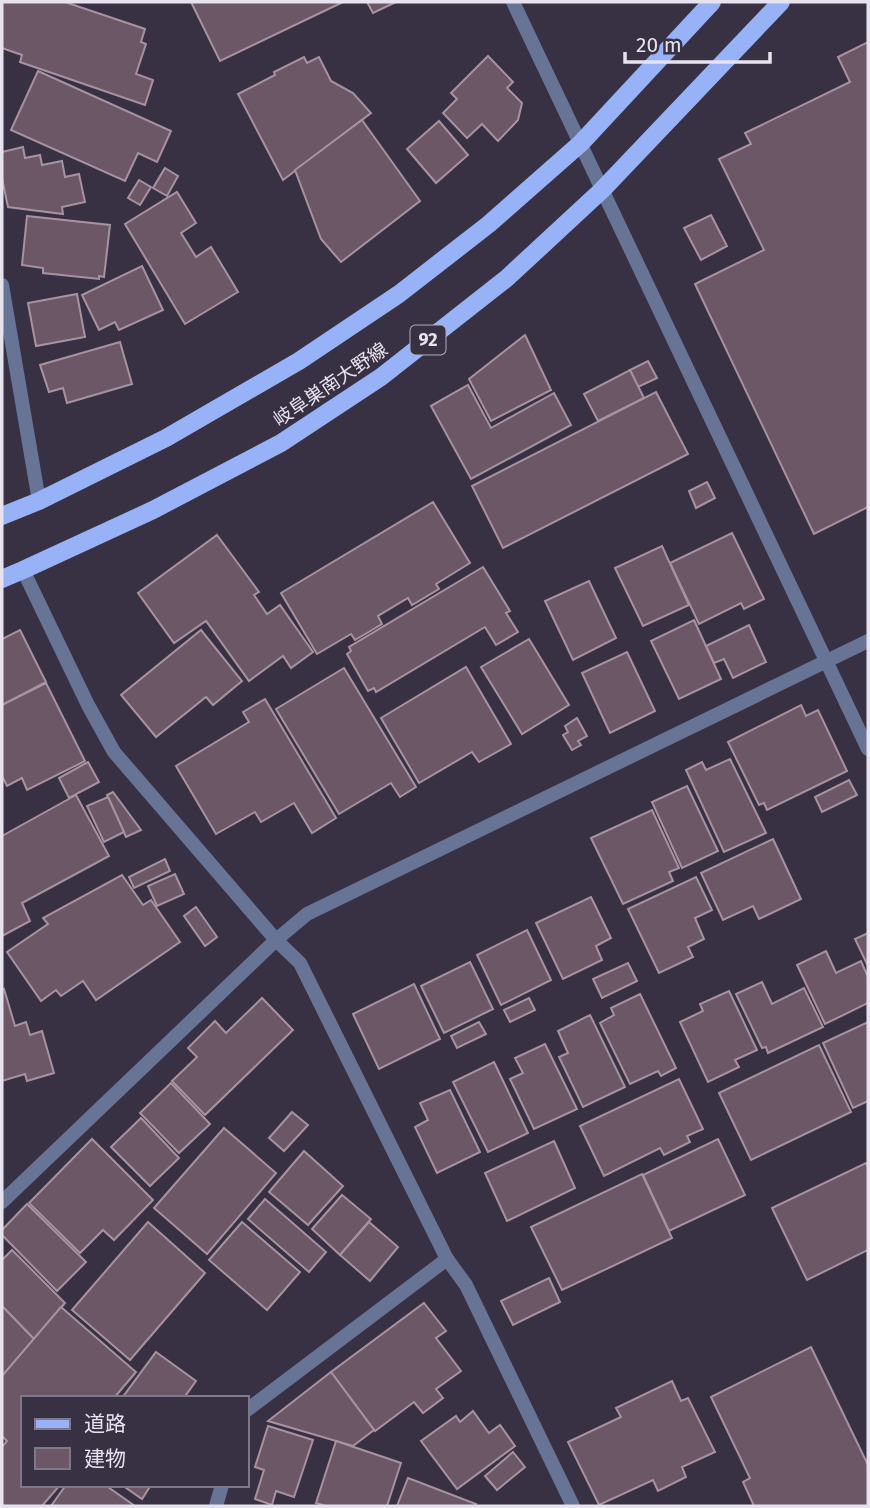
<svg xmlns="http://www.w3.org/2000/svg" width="870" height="1508" font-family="'Fira Sans','Noto Sans JP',sans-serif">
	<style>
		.building { fill: #6b5765; stroke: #a892a1; stroke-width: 2 }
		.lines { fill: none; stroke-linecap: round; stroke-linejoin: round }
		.street { stroke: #677496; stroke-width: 14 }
		.primary { stroke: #98b2f7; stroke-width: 18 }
		.labels { text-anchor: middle; stroke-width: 5; stroke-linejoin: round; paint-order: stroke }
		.shield { fill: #383144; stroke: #b2adbb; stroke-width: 2 }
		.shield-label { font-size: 18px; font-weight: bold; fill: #e6e2ee }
		.street-label { font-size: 19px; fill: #e6e2ee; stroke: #383144 }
	</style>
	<rect width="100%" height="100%" fill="#383144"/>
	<g class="building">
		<polygon points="2,2 65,2 145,29 141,42 146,44 136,74 153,80 145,105 20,62 22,55 2,48"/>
		<polygon points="191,2 343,2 220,61"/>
		<polygon points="367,2 396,2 373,13"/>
		<polygon points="868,42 868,507 814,534 695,284 764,250 719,159 751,144 745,133 850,82 838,57"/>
		<polygon points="488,56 513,82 507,88 522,103 518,120 498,141 482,124 467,138 443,113 457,99 451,93"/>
		<polygon points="304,57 307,63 319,57 331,81 353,93 371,113 283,180 238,94 275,75 274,72"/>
		<polygon points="38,71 171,131 157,162 138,153 125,181 11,130"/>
		<polygon points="362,120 420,201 341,262 321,239 295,170"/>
		<polygon points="439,121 468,155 436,183 407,149"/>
		<polygon points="23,147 25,158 40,155 42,165 62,161 65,177 79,174 85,202 62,207 63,214 8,207 2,178 2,152"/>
		<polygon points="165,168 178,176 167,196 153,188"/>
		<polygon points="139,180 151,187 140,205 128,198"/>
		<polygon points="177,192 196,223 181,233 196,257 211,247 238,292 185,324 125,224"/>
		<polygon points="711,215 727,246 701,260 684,228"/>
		<polygon points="27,216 110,225 104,277 99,276 99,279 43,273 43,268 22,265"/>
		<polygon points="142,266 163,310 119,330 115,322 99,330 82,295"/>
		<polygon points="77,294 85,337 36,346 28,303"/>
		<polygon points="525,335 551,390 491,421 469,379"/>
		<polygon points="120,342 132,384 67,403 63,388 49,392 40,365"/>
		<polygon points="648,361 657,378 638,387 630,370"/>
		<polygon points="630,370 644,398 598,421 584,394"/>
		<polygon points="468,385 491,428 554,393 571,425 471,479 431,406"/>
		<polygon points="656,392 688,454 503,548 472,486"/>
		<polygon points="707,482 715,498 696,508 689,491"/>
		<polygon points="433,502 470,563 436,584 439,589 412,605 408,598 378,616 382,624 355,640 351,634 317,654 281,593"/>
		<polygon points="732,533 764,599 744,609 741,603 699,624 670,563"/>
		<polygon points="217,535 259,592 254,595 267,614 280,605 313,652 291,668 283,656 249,681 206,621 174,643 138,593"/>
		<polygon points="662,546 689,605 643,626 615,568"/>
		<polygon points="483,567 510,611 506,613 518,632 496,645 485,627 376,692 374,688 368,691 347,654 351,651 349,647"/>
		<polygon points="589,581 616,638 573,660 545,601"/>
		<polygon points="694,620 721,679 679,699 651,641"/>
		<polygon points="749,625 766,662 733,678 724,659 714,663 706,646"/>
		<polygon points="20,630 46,682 2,705 2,639"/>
		<polygon points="201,630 242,681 213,705 206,697 156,737 121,695"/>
		<polygon points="529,639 569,705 522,734 481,667"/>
		<polygon points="627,652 655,711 610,733 582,673"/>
		<polygon points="466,667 511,744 479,762 472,752 419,783 381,718"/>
		<polygon points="344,668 416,787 400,797 391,783 339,814 276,709"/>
		<polygon points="46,683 85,761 27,790 22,778 7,786 2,776 2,705"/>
		<polygon points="265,699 336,818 312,833 294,803 261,822 255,812 216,834 176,766 249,722 243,712"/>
		<polygon points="801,705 806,716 818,710 847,771 767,810 764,803 759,805 728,742"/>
		<polygon points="577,718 587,736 578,741 581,745 572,750 563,735 568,732 565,726"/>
		<polygon points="730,759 766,833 724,852 686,770 702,762 706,770"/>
		<polygon points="88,762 99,782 69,798 59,778"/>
		<polygon points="849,780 857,795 822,812 815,797"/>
		<polygon points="687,786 718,851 682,868 652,802"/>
		<polygon points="113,792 141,830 126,837 108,797 107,795"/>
		<polygon points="76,795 109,856 22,903 30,921 2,936 2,836"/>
		<polygon points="108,797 124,832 104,842 87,806"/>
		<polygon points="652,810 679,868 669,872 673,881 623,904 591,838"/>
		<polygon points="773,839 801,899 759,919 753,906 723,920 701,873"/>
		<polygon points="165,859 170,871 134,888 129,877"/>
		<polygon points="175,874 184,894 157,906 148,886"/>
		<polygon points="122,875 143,905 151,900 180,942 96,1000 83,981 61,996 56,990 41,1001 7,952 48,924 43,918"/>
		<polygon points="696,877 712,910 695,918 704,939 688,947 693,957 659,973 628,909"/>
		<polygon points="591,897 611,938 596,946 602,960 563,979 536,923"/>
		<polygon points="196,907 217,937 205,946 184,916"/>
		<polygon points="527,930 551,980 501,1005 477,955"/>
		<polygon points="868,933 868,966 855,939"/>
		<polygon points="826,951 836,973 861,961 868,977 868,1003 825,1024 797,965"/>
		<polygon points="470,962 493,1009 444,1033 421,986"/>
		<polygon points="628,963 637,981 602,998 593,979"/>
		<polygon points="762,982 772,1004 804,988 823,1027 768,1053 766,1047 762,1048 736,994"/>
		<polygon points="414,984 440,1039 379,1069 353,1014"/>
		<polygon points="4,989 15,1026 26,1022 30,1035 42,1031 54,1073 27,1081 25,1074 2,1081 2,990"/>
		<polygon points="729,991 757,1050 735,1060 739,1067 708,1082 680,1022 703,1011 700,1004"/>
		<polygon points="640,994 676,1068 661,1076 658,1071 630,1084 600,1023 614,1015 611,1008"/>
		<polygon points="262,998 293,1030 205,1115 172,1081 197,1057 188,1048 215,1021 226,1033"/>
		<polygon points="529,998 535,1010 510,1022 504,1010"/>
		<polygon points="590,1015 625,1087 583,1107 559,1057 568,1053 558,1031"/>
		<polygon points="479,1022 486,1034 457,1048 451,1036"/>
		<polygon points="868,1022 868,1101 853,1108 823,1043"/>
		<polygon points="545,1044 577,1109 534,1129 510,1079 523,1073 515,1058"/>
		<polygon points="819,1045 851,1112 751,1160 719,1093"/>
		<polygon points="494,1062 528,1133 488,1152 453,1082"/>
		<polygon points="679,1079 703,1129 687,1136 690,1142 664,1155 660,1148 604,1176 580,1126"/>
		<polygon points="171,1083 210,1124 179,1153 140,1113"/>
		<polygon points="450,1090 480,1152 437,1173 415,1127 428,1120 420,1103"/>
		<polygon points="292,1112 308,1125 284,1151 269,1138"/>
		<polygon points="141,1118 179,1158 150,1186 111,1147"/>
		<polygon points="224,1128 276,1173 207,1254 154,1208"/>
		<polygon points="92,1139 153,1200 114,1240 103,1230 80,1253 29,1203"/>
		<polygon points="718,1139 745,1195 669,1231 643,1175"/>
		<polygon points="554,1141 575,1188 507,1221 485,1173"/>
		<polygon points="304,1151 343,1186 308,1225 269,1192"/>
		<polygon points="866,1163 868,1167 868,1250 807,1280 772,1208"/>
		<polygon points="642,1174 672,1238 562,1290 531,1227"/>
		<polygon points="342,1195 371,1219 340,1255 312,1229"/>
		<polygon points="265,1199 326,1252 309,1272 248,1219"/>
		<polygon points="27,1204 86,1262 57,1291 2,1235 2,1230"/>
		<polygon points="148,1222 205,1273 130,1360 72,1310"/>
		<polygon points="242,1222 300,1272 267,1310 209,1260"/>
		<polygon points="369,1222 398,1247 370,1281 340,1255"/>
		<polygon points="12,1250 65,1303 34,1339 2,1306 2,1260"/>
		<polygon points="549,1278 560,1302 513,1325 501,1301"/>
		<polygon points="424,1303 446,1331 436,1338 461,1371 436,1389 443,1398 423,1413 414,1402 375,1431 331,1372"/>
		<polygon points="2,1306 34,1339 2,1376"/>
		<polygon points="61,1307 136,1372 114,1398 23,1398 23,1485 60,1485 42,1506 4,1506 2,1504 2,1447 7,1441 2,1436 2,1376"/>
		<polygon points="811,1347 868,1465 868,1506 754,1506 743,1482 750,1478 711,1397"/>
		<polygon points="156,1352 196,1381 186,1395 189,1398 122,1398"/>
		<polygon points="331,1372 374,1430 353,1446 268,1421"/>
		<polygon points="672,1381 681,1401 688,1398 715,1452 682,1467 686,1477 658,1491 653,1480 599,1505 568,1442 621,1417 616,1408"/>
		<polygon points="473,1411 489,1433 500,1425 515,1446 457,1489 421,1441 456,1416 460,1422"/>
		<polygon points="268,1426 313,1440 294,1497 276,1491 272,1505 255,1499 264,1470 255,1467"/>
		<polygon points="336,1441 401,1463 387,1506 326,1506 316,1503"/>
		<polygon points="513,1452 525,1467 497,1490 485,1476"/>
		<polygon points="408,1478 476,1504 475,1506 397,1506"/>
		<polygon points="66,1485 105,1485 135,1506 51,1506"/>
		<polygon points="122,1485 151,1485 142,1499"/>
	</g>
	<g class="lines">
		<g class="street">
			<polyline points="513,2 868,749"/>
			<polyline points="2,285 39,501"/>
			<polyline points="23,570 88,705 114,752 276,940 300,963 447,1259 466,1285 573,1506"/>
			<polyline points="2,1202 276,940 307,914 868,641"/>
			<polyline points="247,1410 447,1259"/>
			<polyline points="216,1506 222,1485"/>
		</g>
		<g class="primary">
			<polyline points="2,516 39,501 166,438 299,361 399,294 489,224 581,143 712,2"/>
			<polyline points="2,579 23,570 153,510 281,443 381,377 507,278 602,190 781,2"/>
		</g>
	</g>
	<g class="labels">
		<rect class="shield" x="410.5" y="325.5" width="35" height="29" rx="5"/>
		<g class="shield-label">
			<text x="428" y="346">92</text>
		</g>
		<g class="street-label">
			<text transform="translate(330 384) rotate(-34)" y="7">岐阜巣南大野線</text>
		</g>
	</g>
	<rect width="870" height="1508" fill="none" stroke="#e6e2ee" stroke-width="7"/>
	<rect x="21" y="1396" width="228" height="91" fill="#383144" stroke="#7e7888" stroke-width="2"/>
	<rect x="35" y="1419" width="35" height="10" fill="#98b2f7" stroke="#7e7888" stroke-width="2"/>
	<text x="84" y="1431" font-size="21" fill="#e6e2ee">道路</text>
	<rect x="35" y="1448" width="35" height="21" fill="#6b5765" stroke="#7e7888" stroke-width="2"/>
	<text x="84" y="1466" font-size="21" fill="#e6e2ee">建物</text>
	<path d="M625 52v10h145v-10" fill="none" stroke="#e6e2ee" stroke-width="3.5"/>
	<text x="636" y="52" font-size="21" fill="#e6e2ee" stroke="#383144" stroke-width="5" paint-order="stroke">20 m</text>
</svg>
